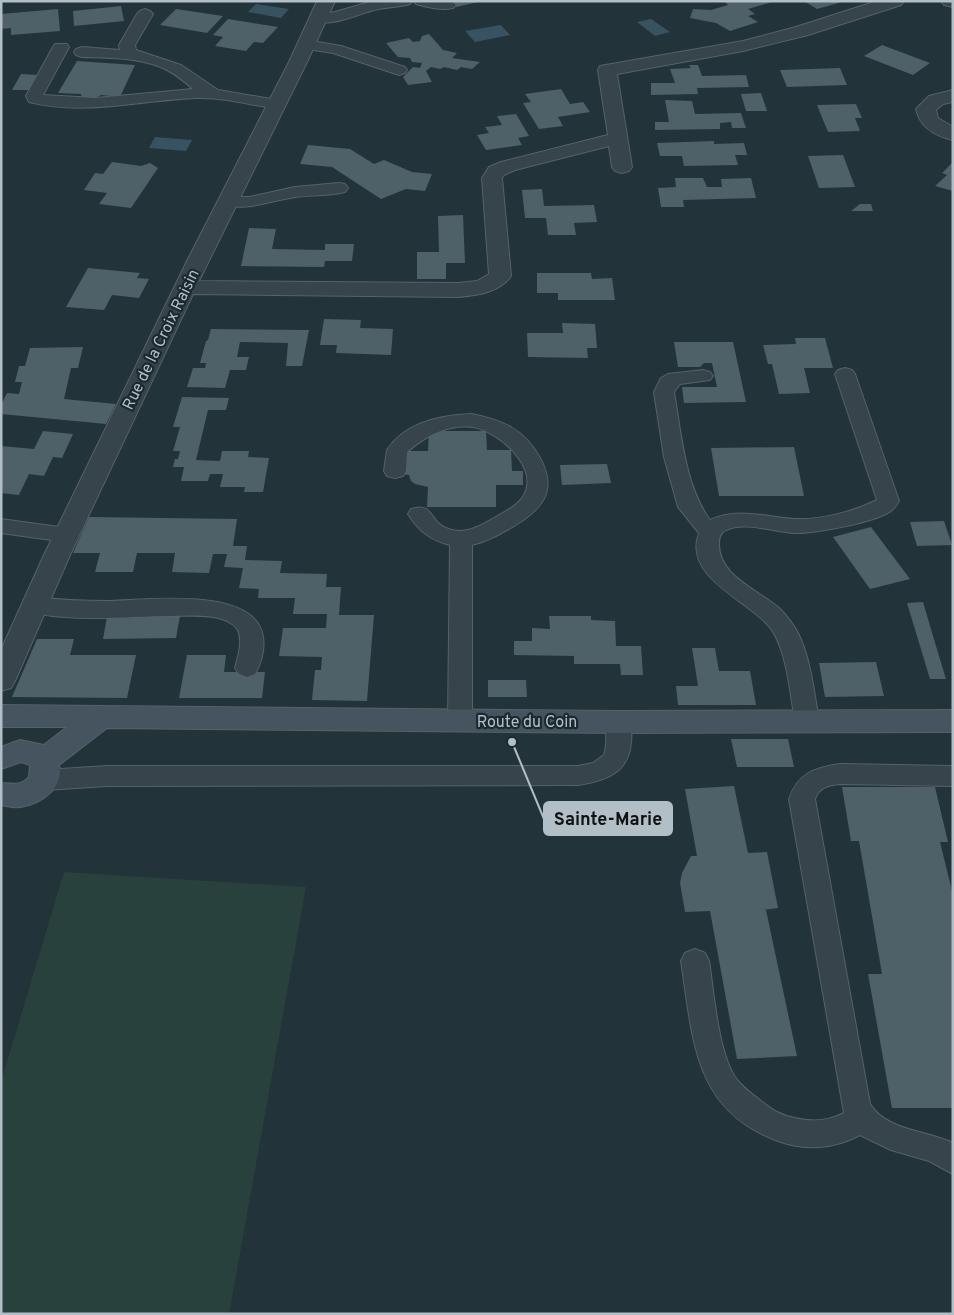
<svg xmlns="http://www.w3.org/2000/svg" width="954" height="1315" font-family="Overpass,sans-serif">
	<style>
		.green { fill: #29413c }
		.water { fill: #375361 }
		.building { fill: #4e6068 }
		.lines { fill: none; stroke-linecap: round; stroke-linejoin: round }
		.service-casing { stroke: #556268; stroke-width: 2 }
		.minor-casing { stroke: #556268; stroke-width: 2 }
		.secondary-casing { stroke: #556268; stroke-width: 2 }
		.service { fill: #37444b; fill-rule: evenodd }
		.minor { fill: #37444b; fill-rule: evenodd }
		.secondary { fill: #45545e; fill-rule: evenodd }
		.labels { text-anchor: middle; stroke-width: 4.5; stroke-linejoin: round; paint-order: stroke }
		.street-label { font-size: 16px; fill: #b2bfc6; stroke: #1c292f }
		.leader { fill: none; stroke: #b2bfc6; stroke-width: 2 }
		.callout-dot { fill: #b2bfc6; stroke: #1c292f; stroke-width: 2 }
		.callout { fill: #b2bfc6; stroke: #b2bfc6; stroke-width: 2 }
		.callout-label { font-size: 18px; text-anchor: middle; font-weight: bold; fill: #111 }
	</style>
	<rect width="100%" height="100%" fill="#23333a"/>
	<polygon class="green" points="64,872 306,887 229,1314 1,1314 1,1082"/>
	<g class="water">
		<polygon points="256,4 289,9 281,18 248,12"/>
		<polygon points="651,19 670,32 655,36 637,22"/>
		<polygon points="501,25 510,35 475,42 465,31"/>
		<polygon points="155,137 192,140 186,151 149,148"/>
	</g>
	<g class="building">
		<polygon points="451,1 478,1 478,2 456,7"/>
		<polygon points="728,1 772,1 772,2 748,9 755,14 748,16 758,22 730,31 716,23 690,18 693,9 711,10 728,5 725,2"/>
		<polygon points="804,1 842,1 842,2 817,9"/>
		<polygon points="121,6 124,21 74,26 73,11"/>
		<polygon points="58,9 60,31 11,35 11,28 1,29 1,14"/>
		<polygon points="176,9 223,16 207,33 160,25"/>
		<polygon points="228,19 278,27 263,43 254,42 246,51 215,46 223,37 213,35"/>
		<polygon points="429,34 443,50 457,53 452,58 480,62 472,69 461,67 457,70 444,67 440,69 431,67 426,71 432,82 408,85 403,77 413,67 420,68 422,63 412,62 410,58 398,57 386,43 409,38 413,42 420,41 422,36"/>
		<polygon points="882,45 930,63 913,75 864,56"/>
		<polygon points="77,61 135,65 120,97 101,95 95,98 82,98 81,94 58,93"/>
		<polygon points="689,65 698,65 702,76 746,75 749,87 697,88 698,94 651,95 651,83 675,83 670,69 691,68"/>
		<polygon points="840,68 847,85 787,87 780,70"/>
		<polygon points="21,74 38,75 29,90 12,90"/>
		<polygon points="561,89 570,104 583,102 590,112 558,117 563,126 539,129 523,103 531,102 525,94"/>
		<polygon points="761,93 767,111 746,111 741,94"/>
		<polygon points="665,100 692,101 695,114 741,113 746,128 732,128 731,122 720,123 720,129 655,130 655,122 669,122"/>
		<polygon points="856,104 862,118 855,118 860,131 828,132 817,105"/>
		<polygon points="516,114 529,136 518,138 522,145 486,150 477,135 489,133 485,127 502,125 497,116"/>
		<polygon points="714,141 714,144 744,143 747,155 735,155 738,165 684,166 682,156 660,156 657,143"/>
		<polygon points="308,145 350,149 374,164 384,160 412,172 432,174 425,191 406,189 381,199 332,167 300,164"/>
		<polygon points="843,155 855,187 819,188 808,156"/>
		<polygon points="112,162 141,166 150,163 158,168 131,208 99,204 107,193 84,190 95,173 103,174"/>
		<polygon points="953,162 953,191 935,186 947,175 942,173"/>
		<polygon points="675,178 703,178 707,187 722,187 721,179 751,178 756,198 683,200 684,207 661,207 658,188 676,187"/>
		<polygon points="542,189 544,206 594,205 597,222 574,223 576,235 548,235 546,218 525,218 522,190"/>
		<polygon points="860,204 871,204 873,211 851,211"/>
		<polygon points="463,215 465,263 446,263 446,279 417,279 417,252 439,252 438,216"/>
		<polygon points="249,228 276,229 272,249 325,250 325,244 354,244 352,261 325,261 324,267 241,266"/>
		<polygon points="88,268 140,273 137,278 149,279 139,298 112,295 104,310 66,307"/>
		<polygon points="537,273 591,273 592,279 612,278 615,300 558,300 558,293 537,293"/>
		<polygon points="324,319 361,320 360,328 393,329 391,355 336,353 337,345 320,345"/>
		<polygon points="562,323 595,324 597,348 587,348 588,358 528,357 527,333 563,333"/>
		<polygon points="211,329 309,330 302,366 286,366 288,343 240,342 237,357 249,357 246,370 230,370 225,388 187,387 193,368 205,368 206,363 200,363 206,341 208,340"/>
		<polygon points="795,338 825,338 833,368 804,368 810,393 779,394 772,364 768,364 763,345 796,344"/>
		<polygon points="674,342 733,342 746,402 684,403 682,387 717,387 712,363 704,363 700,367 678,367"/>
		<polygon points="83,347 78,368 71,368 64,399 116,404 106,424 1,414 1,405 7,393 19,394 22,382 15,382 19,366 25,366 30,348"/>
		<polygon points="182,397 229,398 226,410 208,410 196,460 220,461 222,451 249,451 248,457 269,458 263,492 244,492 245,487 220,487 223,474 210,474 208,481 181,481 184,467 173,467 175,459 178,459 180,451 173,451 180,427 173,427"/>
		<polygon points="43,431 73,434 62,458 53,457 44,476 29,474 19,495 1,493 1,446 34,449"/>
		<polygon points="429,431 486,431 487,450 511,450 512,471 523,471 523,485 496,485 496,507 427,507 428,487 415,484 411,481 409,475 401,474 403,451 428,451"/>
		<polygon points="794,447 804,496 719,496 711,448"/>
		<polygon points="607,464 611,483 562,485 560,465"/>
		<polygon points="89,517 237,519 233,546 247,546 245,560 282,561 280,573 327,574 326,587 341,587 339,615 374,615 367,701 312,700 315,670 321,670 322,657 279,656 283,628 326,628 327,614 293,614 295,598 258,598 259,589 239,588 243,568 224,567 227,554 213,554 209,573 172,572 175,553 137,553 133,572 95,572 100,553 73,553"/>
		<polygon points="944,521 952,545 917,546 910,522"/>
		<polygon points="871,527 910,579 870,589 833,537"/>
		<polygon points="923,602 936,646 946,679 930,679 907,603"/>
		<polygon points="180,616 176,638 103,639 107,617"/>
		<polygon points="549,616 591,616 591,620 615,621 616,646 641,646 643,675 621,675 620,664 574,664 574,656 514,655 514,641 532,641 532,628 550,629"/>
		<polygon points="37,639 74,639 70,655 136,655 127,698 12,697"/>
		<polygon points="692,648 715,648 719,671 750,671 756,705 678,705 676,686 698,686"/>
		<polygon points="187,655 226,655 224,672 265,672 262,698 179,698"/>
		<polygon points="876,662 884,696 825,697 819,663"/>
		<polygon points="488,680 526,680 527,697 488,697"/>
		<polygon points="731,739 788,739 794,767 737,767"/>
		<polygon points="734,786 748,853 767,852 778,908 763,910 766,910 797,1056 737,1059 710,911 685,912 680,883 682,873 691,856 697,856 685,789"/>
		<polygon points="842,787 935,787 948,842 940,842 953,895 953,1108 892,1108 868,974 882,974 859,841 851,841"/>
	</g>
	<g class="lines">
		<g class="service-casing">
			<g id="service">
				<path d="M373 1H412L410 4C400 7 389 7 379 9 358 13 336 27 314 21L311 18 314 15 335 12Z"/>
				<path d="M414 1H451L456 5 453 8C442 11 427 7 416 4Z"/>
				<path d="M145 9 150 11 153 14 135 45 136 50 181 65 218 90 283 101 285 104 283 107 277 109C251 105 223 97 197 98 141 100 85 116 29 102L26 96 53 47 55 44H67L69 47 43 95 96 98 193 89C185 82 177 75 167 70 142 57 110 58 82 57L76 55 74 52 76 49 82 47 120 50 119 45 137 14 140 11Z"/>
				<polygon points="306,40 341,46 405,67 407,70 405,73 399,75 333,53 300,48 298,45 300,42"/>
				<path d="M339 183 345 184 348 188 345 192C329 196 311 195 295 197 270 201 247 211 222 205L219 201 222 197H249L295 187Z"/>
				<path d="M845 368 852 370 855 374 899 501C897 504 895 508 892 510 879 522 812 534 794 533 774 532 745 521 726 530 721 533 719 536 719 542 717 576 759 590 780 609 787 616 793 624 798 633 811 660 814 692 819 721L816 727 807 730 798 727 795 721C790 693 788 661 775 635 759 603 681 581 699 533L678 507 664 457 654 392 661 378 668 374 703 370 710 372 713 376 710 380 680 384 674 392C681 433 685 486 710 520 737 507 765 517 794 519 821 520 853 512 877 500L835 374 838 370Z"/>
				<path d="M472 414C504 421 524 429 540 458 558 491 542 509 514 526 500 534 488 541 472 545V721L469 727 460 730 451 727 448 721 450 545C430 540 419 531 408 514L411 509C416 508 421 506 426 509 431 512 434 519 438 523 457 538 476 529 494 518 504 512 516 507 522 498 543 470 499 431 473 427 447 424 426 436 407 452L406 471 403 476 395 478 387 476 384 471 387 450C405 422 442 415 472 414Z"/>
				<polygon points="1,519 66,528 74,530 77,535 74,540 66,542 1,533"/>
				<path d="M35 597C60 600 86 601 111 601 148 600 256 586 263 637 265 649 261 664 255 674L247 677 239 674 235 668C238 657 243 641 238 630 235 625 228 621 222 619 207 614 188 616 173 616 127 616 70 623 27 611L23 605 27 599Z"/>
				<path d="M618 713 627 716C631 724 632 733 631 742 629 773 605 781 578 785L107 786 45 790 36 787 32 780 36 773 45 770 107 766H578L593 763 604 755C609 742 603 727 609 716Z"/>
				<path d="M840 764 953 766V786L840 784C829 785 819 787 815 799L870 1104C887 1131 926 1130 953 1143V1174L929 1161 891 1150 860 1135C834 1149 805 1151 778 1141 693 1110 693 1038 681 961L685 953 695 949 705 953 709 961C714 993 718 1051 735 1077 742 1087 752 1094 761 1101 771 1109 781 1116 795 1118 811 1122 829 1121 844 1113L789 799C798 773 814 768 840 764Z"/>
			</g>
		</g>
		<g class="minor-casing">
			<g id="minor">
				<path d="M317 1H335L307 62 199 281 458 283 477 281 489 274 482 178 489 167 501 162 608 135 598 70 600 66 743 41 796 27 877 1H904L901 5 808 35 743 51 617 74 632 167 629 171 622 173 615 171 612 167 609 146 515 170 504 175 502 178 511 276C499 293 477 295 458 297L193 294 70 555 15 681 11 688 1 691V650L44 555 187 261 289 62Z"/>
				<polygon points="941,1 953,1 953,7 944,5"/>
				<path d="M953 90V102L943 104 936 110 938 118 953 127V140C936 136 920 128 916 109L929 96Z"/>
			</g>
		</g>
		<g class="secondary-casing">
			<path id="secondary" d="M1 705 618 711 953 710V732L618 733 107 728 59 765C65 787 41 804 21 807 15 808 7 806 1 805V783C13 784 21 786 29 777L30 765 21 762 1 769V747L20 740 44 745 67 727H1Z"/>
		</g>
		<use href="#service" class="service"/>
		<use href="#minor" class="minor"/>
		<use href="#secondary" class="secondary"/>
	</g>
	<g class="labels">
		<g class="street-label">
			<text transform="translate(160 339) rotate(-64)" y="6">Rue de la Croix Raisin</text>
			<text x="527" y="727">Route du Coin</text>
		</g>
	</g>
	<path class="leader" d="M512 742L544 819"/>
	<circle class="callout-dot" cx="512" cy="742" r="5"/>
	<rect class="callout" x="544" y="802" width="128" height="33" rx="5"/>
	<g class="callout-label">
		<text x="608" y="825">Sainte-Marie</text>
	</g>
	<rect width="954" height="1315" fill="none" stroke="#b2bfc6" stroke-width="5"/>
</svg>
